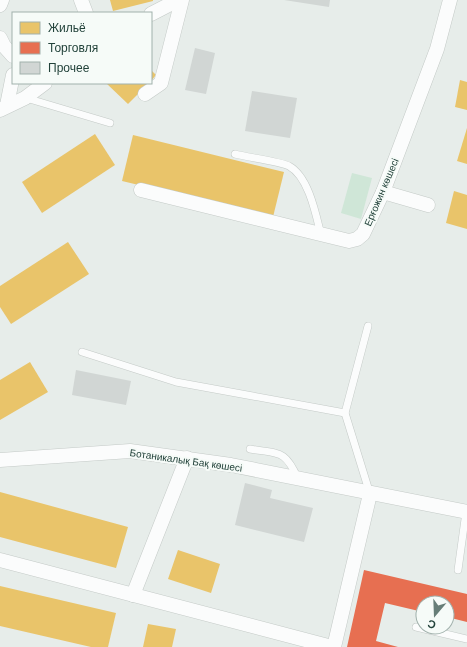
<svg xmlns="http://www.w3.org/2000/svg" width="467" height="647" font-family="Arial,sans-serif">
	<style>
		.green { fill: #cfe6d7 }
		.homes { fill: #e9c46a }
		.shops { fill: #e76f51 }
		.building { fill: #d1d6d4 }
		.lines { fill: none; stroke-linecap: round; stroke-linejoin: round }
		.service-casing { stroke: #c4cac7; stroke-width: 8 }
		.minor-casing { stroke: #c4cac7; stroke-width: 15 }
		.service { stroke: #fbfcfc; stroke-width: 7 }
		.minor { stroke: #fbfcfc; stroke-width: 14 }
		.labels { text-anchor: middle; stroke-width: 4; stroke-linejoin: round; paint-order: stroke }
		.street-label { font-size: 10px; fill: #22423a; stroke: #f6fbf8 }
	</style>
	<rect width="100%" height="100%" fill="#e7edea"/>
	<polygon class="green" points="352,173 372,178 361,219 341,213"/>
	<g class="homes">
		<polygon points="110,0 153,0 153,1 113,11"/>
		<polygon points="151,70 156,75 151,81"/>
		<polygon points="460,80 467,82 467,110 455,107"/>
		<polygon points="106,83 149,83 128,104"/>
		<polygon points="467,128 467,164 457,161"/>
		<polygon points="95,134 115,165 42,213 22,182"/>
		<polygon points="133,135 284,172 273,217 122,181"/>
		<polygon points="454,191 467,195 467,229 446,223"/>
		<polygon points="68,242 89,274 11,324 0,307 0,286"/>
		<polygon points="30,362 48,392 0,420 0,380"/>
		<polygon points="0,492 128,527 116,568 0,537"/>
		<polygon points="178,550 220,564 211,593 168,579"/>
		<polygon points="0,586 116,613 108,647 91,647 0,626"/>
		<polygon points="148,624 176,629 172,647 143,647"/>
	</g>
	<polygon class="shops" points="364,570 467,594 467,622 447,617 447,603 423,603 423,612 385,603 376,641 398,647 347,647"/>
	<g class="building">
		<polygon points="284,0 330,0 329,7"/>
		<polygon points="195,48 215,53 206,94 185,90"/>
		<polygon points="252,91 297,98 290,138 245,131"/>
		<polygon points="76,370 131,381 126,405 72,395"/>
		<polygon points="245,483 272,490 270,498 313,508 304,542 235,525"/>
	</g>
	<g class="lines">
		<g class="service-casing">
			<g id="service">
				<polyline points="26,98 110,123"/>
				<path d="M235 154C246 157 282 162 289 166 309 177 316 215 321 235"/>
				<polyline points="368,326 345,413 370,494"/>
				<polyline points="82,352 176,382 345,413"/>
				<path d="M250 449C279 454 285 449 298 479"/>
				<polyline points="458,570 466,512"/>
				<polyline points="416,627 467,639"/>
			</g>
		</g>
		<g class="minor-casing">
			<g id="minor">
				<polyline points="81,0 86,13"/>
				<polyline points="0,5 2,0"/>
				<polyline points="151,14 178,0"/>
				<polyline points="0,38 4,46 13,56"/>
				<polyline points="145,94 161,83 182,0"/>
				<polyline points="7,105 13,75"/>
				<polyline points="0,110 25,98 45,83"/>
				<polyline points="141,190 349,241 357,239 363,234 383,192 437,49 450,0"/>
				<polyline points="383,192 428,205"/>
				<polyline points="0,460 130,451 231,465 467,512"/>
				<polyline points="0,560 332,647"/>
				<polyline points="133,595 187,458"/>
				<polyline points="334,647 370,494"/>
			</g>
		</g>
		<use href="#service" class="service"/>
		<use href="#minor" class="minor"/>
	</g>
	<g class="labels">
		<g class="street-label">
			<text transform="translate(381 192) rotate(-67)" y="4">Ерғожин көшесі</text>
			<text transform="translate(186 460) rotate(8)" y="4">Ботаникалық Бақ көшесі</text>
		</g>
	</g>
	<rect x="12" y="12" width="140" height="72" fill="#f6fbf8" stroke="#a1b1ac"/>
	<rect x="20" y="22" width="20" height="12" fill="#e9c46a" stroke="#a1b1ac"/>
	<text x="48" y="32" font-size="12" fill="#22423a">Жильё</text>
	<rect x="20" y="42" width="20" height="12" fill="#e76f51" stroke="#a1b1ac"/>
	<text x="48" y="52" font-size="12" fill="#22423a">Торговля</text>
	<rect x="20" y="62" width="20" height="12" fill="#d1d6d4" stroke="#a1b1ac"/>
	<text x="48" y="72" font-size="12" fill="#22423a">Прочее</text>
	<g transform="translate(435 615) rotate(199)"><circle r="19" fill="#f6fbf8" stroke="#a1b1ac"/>
	<path d="M0-3L7 15L0 10L-7 15Z" fill="#677e78"/>
	<text y="-6" font-size="11" font-weight="bold" text-anchor="middle" fill="#22423a">С</text>
	</g>
</svg>
